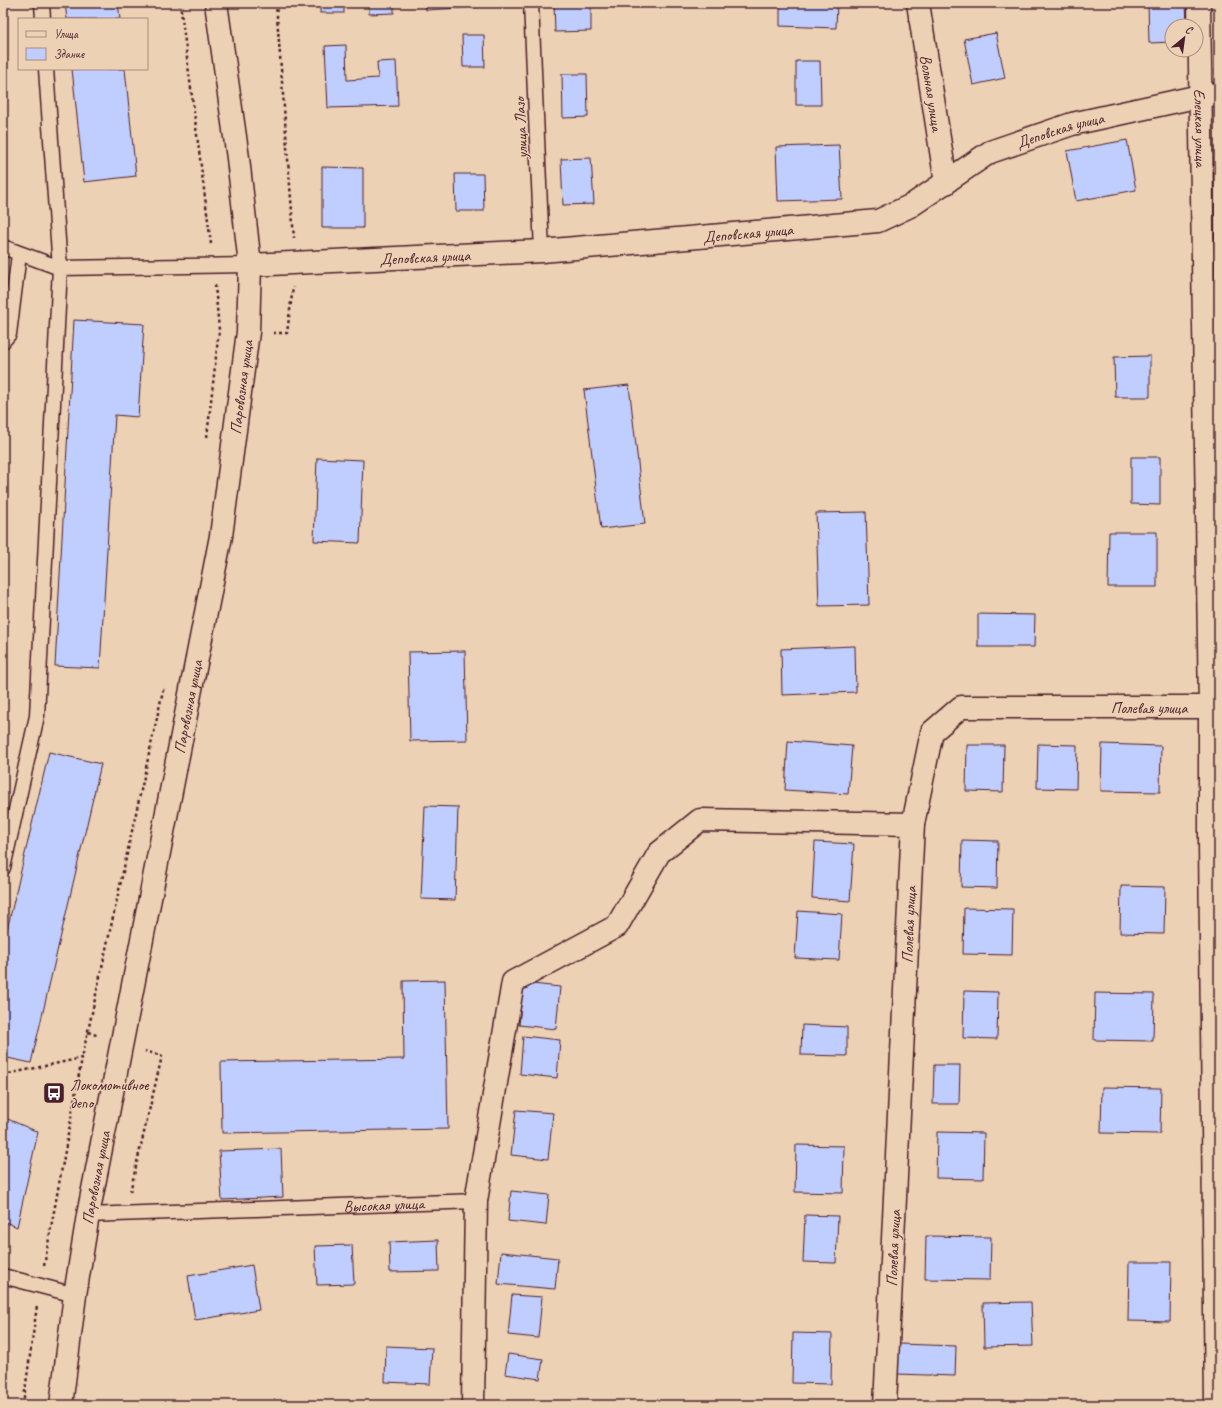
<svg xmlns="http://www.w3.org/2000/svg" width="1222" height="1408" font-family="Caveat,sans-serif">
	<style>
		.building { fill: #c0ceff; stroke: #4a1f2b }
		.lines { fill: none; stroke-linecap: round; stroke-linejoin: round }
		.service-casing { stroke: #4a1f2b; stroke-width: 17 }
		.minor-casing { stroke: #4a1f2b; stroke-width: 25 }
		.secondary-casing { stroke: #4a1f2b; stroke-width: 25 }
		.path { stroke: #4a1f2b; stroke-width: 2.5; stroke-dasharray: 3 3; stroke-linecap: butt }
		.service { stroke: #edd1b4; stroke-width: 14 }
		.minor { stroke: #edd1b4; stroke-width: 22 }
		.secondary { stroke: #edd1b4; stroke-width: 22 }
		.labels { text-anchor: middle; stroke-width: 3; stroke-linejoin: round; paint-order: stroke }
		.street-label { font-size: 16px; fill: #4a1f2b; stroke: #edd1b4 }
		.poi-label { font-size: 16px; fill: #4a1f2b; stroke: #edd1b4; text-anchor: start }
	</style>
	<rect width="100%" height="100%" fill="#edd1b4"/>
	<filter id="ink" filterUnits="userSpaceOnUse"><feTurbulence type="fractalNoise" baseFrequency=".025" numOctaves="2"/><feDisplacementMap in="SourceGraphic" scale="8" xChannelSelector="R" yChannelSelector="G"/><feConvolveMatrix kernelMatrix="1 2 1 2 8 2 1 2 1" color-interpolation-filters="sRGB"/></filter>
	<g filter="url(#ink)">
		<g class="building">
			<polygon points="65,3 118,3 120,19 67,19"/>
			<rect x="320" y="3" width="24" height="10"/>
			<polygon points="369,3 394,3 394,13 369,14"/>
			<polygon points="425,3 478,3 478,7 426,10"/>
			<polygon points="554,3 591,3 591,31 555,32"/>
			<polygon points="780,3 837,3 836,28 780,26"/>
			<polygon points="1148,3 1186,3 1187,26 1172,26 1172,42 1149,43"/>
			<polygon points="996,33 1005,78 973,85 964,39"/>
			<polygon points="462,35 484,35 485,67 463,67"/>
			<polygon points="346,45 347,80 378,78 377,62 396,61 398,106 328,108 325,46"/>
			<polygon points="796,61 820,61 821,105 796,105"/>
			<polygon points="72,69 125,69 136,176 84,182"/>
			<polygon points="562,74 587,74 588,117 563,118"/>
			<polygon points="1127,140 1136,190 1076,201 1067,151"/>
			<polygon points="839,145 842,199 778,201 776,147"/>
			<polygon points="591,158 594,204 563,205 561,159"/>
			<polygon points="322,167 363,168 363,228 322,228"/>
			<polygon points="455,174 483,174 484,211 456,211"/>
			<polygon points="74,320 144,324 138,417 115,415 100,668 55,666"/>
			<polygon points="1150,356 1150,397 1115,397 1114,357"/>
			<polygon points="629,385 645,524 601,529 584,390"/>
			<polygon points="1131,457 1160,457 1160,505 1131,504"/>
			<polygon points="317,458 363,460 360,543 314,541"/>
			<polygon points="866,512 869,605 819,606 816,513"/>
			<polygon points="1109,532 1157,532 1157,587 1108,587"/>
			<polygon points="978,614 1035,615 1034,647 978,647"/>
			<polygon points="855,646 856,692 782,695 781,649"/>
			<polygon points="465,651 467,740 410,741 408,652"/>
			<polygon points="788,741 852,746 848,794 785,790"/>
			<polygon points="1038,744 1077,745 1076,789 1037,788"/>
			<polygon points="1102,744 1161,746 1160,792 1101,791"/>
			<polygon points="967,745 1004,745 1003,792 966,791"/>
			<polygon points="49,752 101,764 31,1063 3,1057 3,947"/>
			<polygon points="425,806 458,807 455,900 421,899"/>
			<polygon points="962,840 998,841 997,888 961,887"/>
			<polygon points="815,842 854,844 850,901 812,898"/>
			<polygon points="1121,886 1165,887 1164,934 1120,933"/>
			<polygon points="964,908 1013,909 1012,955 963,954"/>
			<polygon points="798,911 842,914 839,960 795,958"/>
			<polygon points="445,980 448,1129 222,1133 221,1062 404,1059 403,981"/>
			<polygon points="523,983 560,987 556,1029 519,1025"/>
			<polygon points="964,991 998,992 997,1039 963,1038"/>
			<polygon points="1095,993 1154,994 1153,1041 1094,1040"/>
			<polygon points="802,1025 847,1027 847,1056 801,1055"/>
			<polygon points="523,1036 560,1040 557,1078 520,1074"/>
			<polygon points="934,1065 960,1065 959,1104 933,1104"/>
			<polygon points="1102,1087 1161,1088 1160,1134 1101,1133"/>
			<polygon points="516,1110 553,1113 548,1159 511,1155"/>
			<polygon points="3,1117 38,1132 17,1227 3,1221"/>
			<polygon points="937,1132 984,1133 983,1179 936,1178"/>
			<polygon points="796,1145 844,1146 843,1193 795,1192"/>
			<polygon points="281,1149 283,1197 222,1200 219,1151"/>
			<polygon points="511,1191 549,1195 546,1225 508,1221"/>
			<polygon points="805,1215 838,1216 836,1263 803,1262"/>
			<polygon points="926,1236 991,1237 990,1280 925,1279"/>
			<polygon points="438,1240 439,1271 390,1272 389,1242"/>
			<polygon points="352,1245 354,1284 317,1285 315,1246"/>
			<polygon points="501,1252 558,1258 555,1289 498,1284"/>
			<polygon points="1129,1262 1171,1262 1170,1322 1128,1321"/>
			<polygon points="252,1265 259,1310 195,1320 188,1276"/>
			<polygon points="512,1295 542,1297 538,1338 508,1335"/>
			<polygon points="1031,1302 1033,1346 984,1347 983,1303"/>
			<polygon points="793,1333 832,1334 831,1384 792,1383"/>
			<polygon points="899,1344 956,1346 955,1376 898,1374"/>
			<polygon points="386,1346 432,1348 430,1384 385,1382"/>
			<polygon points="508,1354 543,1359 540,1379 505,1374"/>
			<polygon points="901,1402 968,1405 901,1405"/>
		</g>
		<g class="lines">
			<g class="service-casing">
				<g id="service">
					<polyline points="42,3 43,19"/>
					<polyline points="531,3 542,251"/>
					<polyline points="3,247 60,268 46,69"/>
					<polyline points="3,341 9,334 19,254"/>
					<polyline points="3,868 37,716 60,268 250,265"/>
					<path id="s1" d="M88 1215 476 1201"/>
					<polyline points="3,1276 75,1295"/>
				</g>
			</g>
			<g class="minor-casing">
				<g id="minor">
					<path id="s2" d="M918 3 946 183"/>
					<path id="s3" d="M1199 3 1210 707V843L1216 1405"/>
					<path id="s4" d="M250 265 542 251 878 221 912 205 990 152 1072 124 1200 96 1219 94"/>
					<polyline points="473,1405 476,1201 513,982 617,926 659,853 700,820 913,824"/>
					<path id="s5" d="M885 1405 913 824 932 732 961 707H1210"/>
				</g>
			</g>
			<g class="secondary-casing">
				<g id="secondary">
					<path id="s6" d="M61 1405 75 1295 88 1215 221 536 248 332 250 265 238 158 216 3"/>
				</g>
			</g>
			<g class="path">
				<polyline points="180,3 211,244"/>
				<polyline points="276,3 294,238"/>
				<polyline points="273,333 287,333 293,287"/>
				<polyline points="207,437 219,330 215,285"/>
				<polyline points="88,1032 99,1036"/>
				<polyline points="3,1075 82,1058 164,686"/>
				<polyline points="130,1192 162,1056 145,1051"/>
				<polyline points="44,1266 82,1058"/>
				<polyline points="23,1405 37,1306"/>
			</g>
			<use href="#service" class="service"/>
			<use href="#minor" class="minor"/>
			<use href="#secondary" class="secondary"/>
		</g>
	</g>
	<defs>
		<g id="bus-square" transform="scale(1.15)"><rect x="-9" y="-9" width="18" height="18" rx="4" fill="#4a1f2b" stroke="#edd1b4"/><path d="M-5-6H5V4H4V6H2V4H-2V6H-4V4H-5ZM-3.5-4V0h7V-4ZM-3.5 1.2v1.5H-2V1.2ZM2 1.2v1.5H3.5V1.2Z" fill="#fff"/></g>
	</defs>
	<g fill-rule="evenodd">
		<use href="#bus-square" x="54" y="1093"/>
	</g>
	<g class="labels">
		<g class="street-label">
			<text dy="6" stroke="none"><textPath href="#s2" startOffset="91">Вольная улица</textPath></text>
			<text transform="translate(520 128) rotate(-93)" y="6">улица Лазо</text>
			<text dy="6" stroke="none"><textPath href="#s3" startOffset="125">Елецкая улица</textPath></text>
			<text dy="6" stroke="none"><textPath href="#s4" startOffset="835">Деповская улица</textPath></text>
			<text dy="6" stroke="none"><textPath href="#s4" startOffset="499">Деповская улица</textPath></text>
			<text dy="6" stroke="none"><textPath href="#s4" startOffset="175">Деповская улица</textPath></text>
			<text dy="6" stroke="none"><textPath href="#s6" startOffset="1034">Паровозная улица</textPath></text>
			<text dy="6" stroke="none"><textPath href="#s6" startOffset="710">Паровозная улица</textPath></text>
			<text dy="6" stroke="none"><textPath href="#s5" startOffset="902">Полевая улица</textPath></text>
			<text dy="6" stroke="none"><textPath href="#s5" startOffset="481">Полевая улица</textPath></text>
			<text dy="6" stroke="none"><textPath href="#s6" startOffset="230">Паровозная улица</textPath></text>
			<text dy="6" stroke="none"><textPath href="#s1" startOffset="296">Высокая улица</textPath></text>
			<text dy="6" stroke="none"><textPath href="#s5" startOffset="157">Полевая улица</textPath></text>
		</g>
		<g class="poi-label">
			<text x="70" y="1090">Локомотивное<tspan x="70" dy="18">депо</tspan></text>
		</g>
	</g>
	<rect width="1222" height="1408" fill="none" stroke="#edd1b4" stroke-width="16"/>
	<rect x="8" y="8" width="1206" height="1392" fill="none" stroke="#4a1f2b" stroke-width="1.5" filter="url(#ink)"/>
	<rect x="18" y="18" width="130" height="52" fill="#edd1b4" stroke="#ac8a7d"/>
	<rect x="26" y="31" width="20" height="6" fill="#edd1b4" stroke="#ac8a7d"/>
	<text x="54" y="38" font-size="12" fill="#4a1f2b">Улица</text>
	<rect x="26" y="48" width="20" height="12" fill="#c0ceff" stroke="#ac8a7d"/>
	<text x="54" y="58" font-size="12" fill="#4a1f2b">Здание</text>
	<g transform="translate(1184 38) rotate(29)"><circle r="19" fill="#edd1b4" stroke="#ac8a7d"/>
	<path d="M0-3L7 15L0 10L-7 15Z" fill="#4a1f2b"/>
	<text y="-6" font-size="11" font-weight="bold" text-anchor="middle" fill="#4a1f2b">С</text>
	</g>
</svg>
